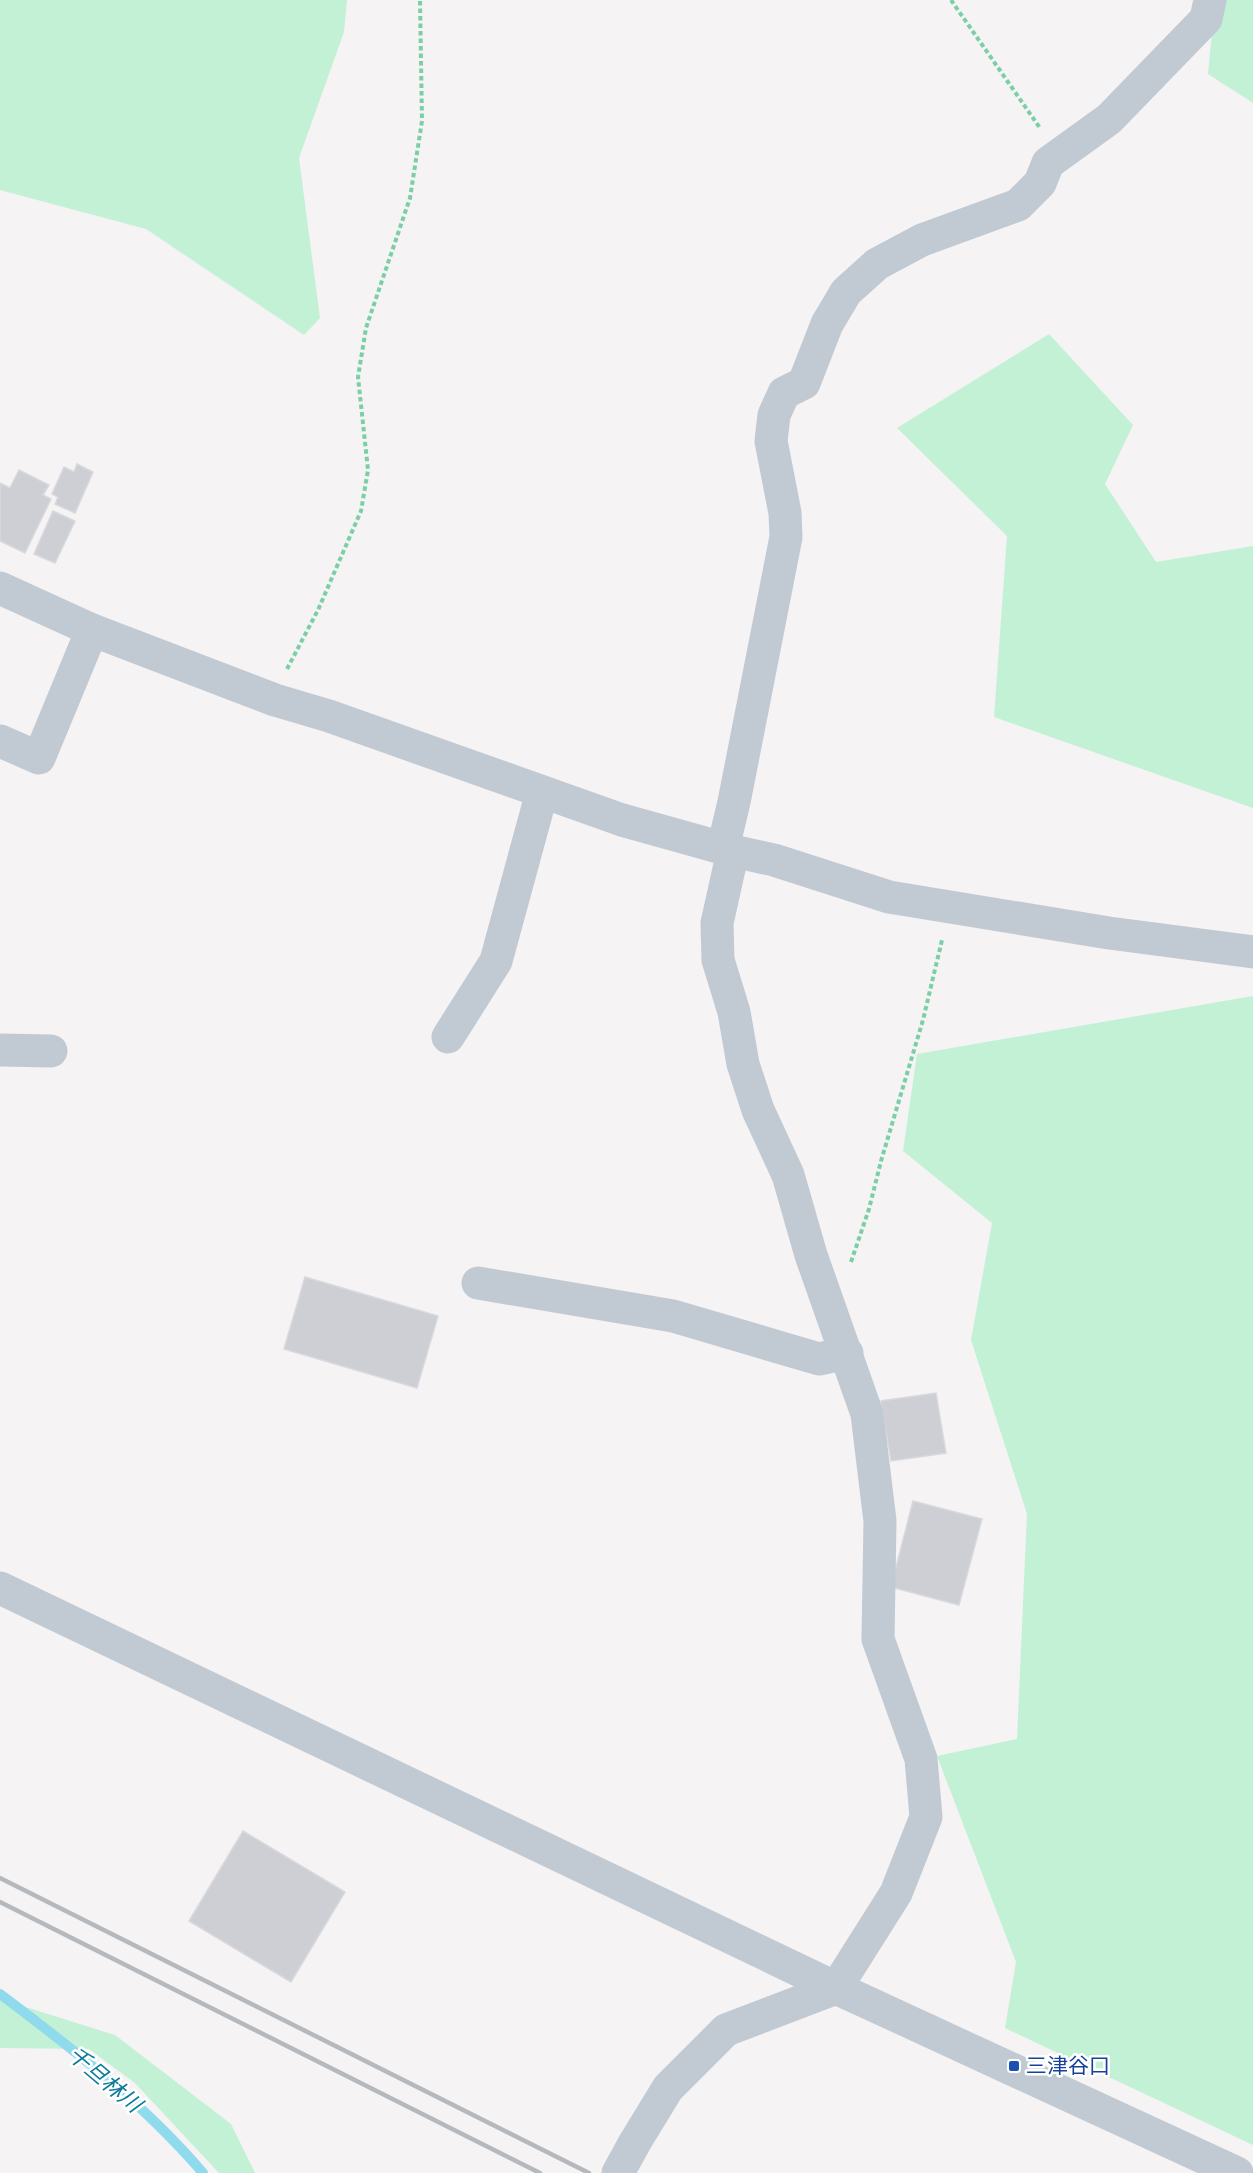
<svg xmlns="http://www.w3.org/2000/svg" width="1253" height="2173" font-family="'Fira Sans Condensed','Noto Sans JP',sans-serif">
	<style>
		.green { fill: #c3f1d5 }
		.lines { fill: none; stroke-linecap: round; stroke-linejoin: round }
		.stream { stroke: #90daee; stroke-width: 10 }
		.building { fill: #cdcfd5; stroke: #d7d9de; stroke-width: 1.5 }
		.path { stroke: #7ad0a6; stroke-width: 4; stroke-dasharray: 4.5 3; stroke-linecap: butt }
		.minor { stroke: #c1cad2; stroke-width: 33 }
		.rail { stroke: #b5b8bd; stroke-width: 4.5 }
		.transit-dot { fill: #1a4fb4; stroke: #fff; stroke-width: 2 }
		.labels { text-anchor: middle; stroke-width: 5; stroke-linejoin: round; paint-order: stroke }
		.transit-label { font-size: 21px; fill: #164399; stroke: #fff; text-anchor: start }
		.water-label { font-size: 22px; font-style: italic; fill: #0c7c9b; stroke: #fff }
	</style>
	<rect width="100%" height="100%" fill="#f5f3f3"/>
	<g class="green">
		<polygon points="0,0 347,0 344,32 299,158 320,318 304,335 146,229 0,190"/>
		<polygon points="1215,0 1253,0 1253,103 1208,74"/>
		<polygon points="1049,334 1133,425 1105,484 1156,562 1253,546 1253,808 994,717 1007,536 897,428"/>
		<polygon points="1253,996 1253,2145 1005,2028 1016,1962 937,1756 1017,1739 1027,1514 971,1340 992,1223 903,1151 917,1054"/>
		<polygon points="0,1999 115,2035 231,2124 255,2173 219,2173 135,2083 89,2049 0,2048"/>
	</g>
	<g class="lines">
		<path class="stream" d="M0 1994C72 2048 144 2104 203 2173"/>
	</g>
	<g class="building">
		<polygon points="77,464 93,472 75,513 55,504 58,497 52,494 64,467 74,472"/>
		<polygon points="19,470 49,485 43,495 51,499 25,553 0,541 0,483 10,488"/>
		<polygon points="53,511 75,521 55,563 34,554"/>
		<polygon points="305,1277 438,1316 417,1388 284,1349"/>
		<polygon points="936,1393 946,1453 891,1461 881,1401"/>
		<polygon points="913,1501 982,1519 959,1605 891,1587"/>
		<polygon points="243,1831 345,1892 291,1982 189,1921"/>
	</g>
	<g class="lines">
		<g class="path">
			<polyline points="951,0 1040,128"/>
			<polyline points="287,669 318,610 361,511 368,470 358,377 366,328 410,198 422,121 420,0"/>
			<polyline points="851,1262 869,1209 881,1161 923,1020 942,940"/>
		</g>
		<g class="minor">
			<polyline points="0,588 92,630 275,700 329,716 622,820 733,851 774,860 889,897 1109,933 1253,952"/>
			<polyline points="0,741 39,758 92,630"/>
			<polyline points="723,848 734,802 786,537 785,513 771,441 774,415 784,393 804,383 827,324 846,292 877,264 922,240 1018,205 1040,183 1048,163 1109,119 1206,19 1210,0"/>
			<polyline points="448,1037 496,961 542,792"/>
			<polyline points="0,1050 51,1051"/>
			<polyline points="478,1283 673,1316 819,1359 847,1353"/>
			<polyline points="0,1588 836,1988 1237,2173"/>
			<polyline points="618,2173 635,2142 668,2088 726,2030 836,1988 896,1893 926,1817 921,1759 878,1639 880,1521 867,1414 811,1255 788,1175 758,1110 743,1064 734,1012 718,960 717,923 733,851"/>
		</g>
		<g class="rail">
			<polyline points="0,1878 589,2173"/>
			<polyline points="0,1902 540,2173"/>
		</g>
	</g>
	<rect class="transit-dot" x="1008" y="2060" width="12" height="12" rx="3"/>
	<g class="labels">
		<g class="transit-label">
			<text x="1026" y="2073">三津谷口</text>
		</g>
		<g class="water-label">
			<text transform="translate(105 2079) rotate(40)" y="8">千旦林川</text>
		</g>
	</g>
</svg>
